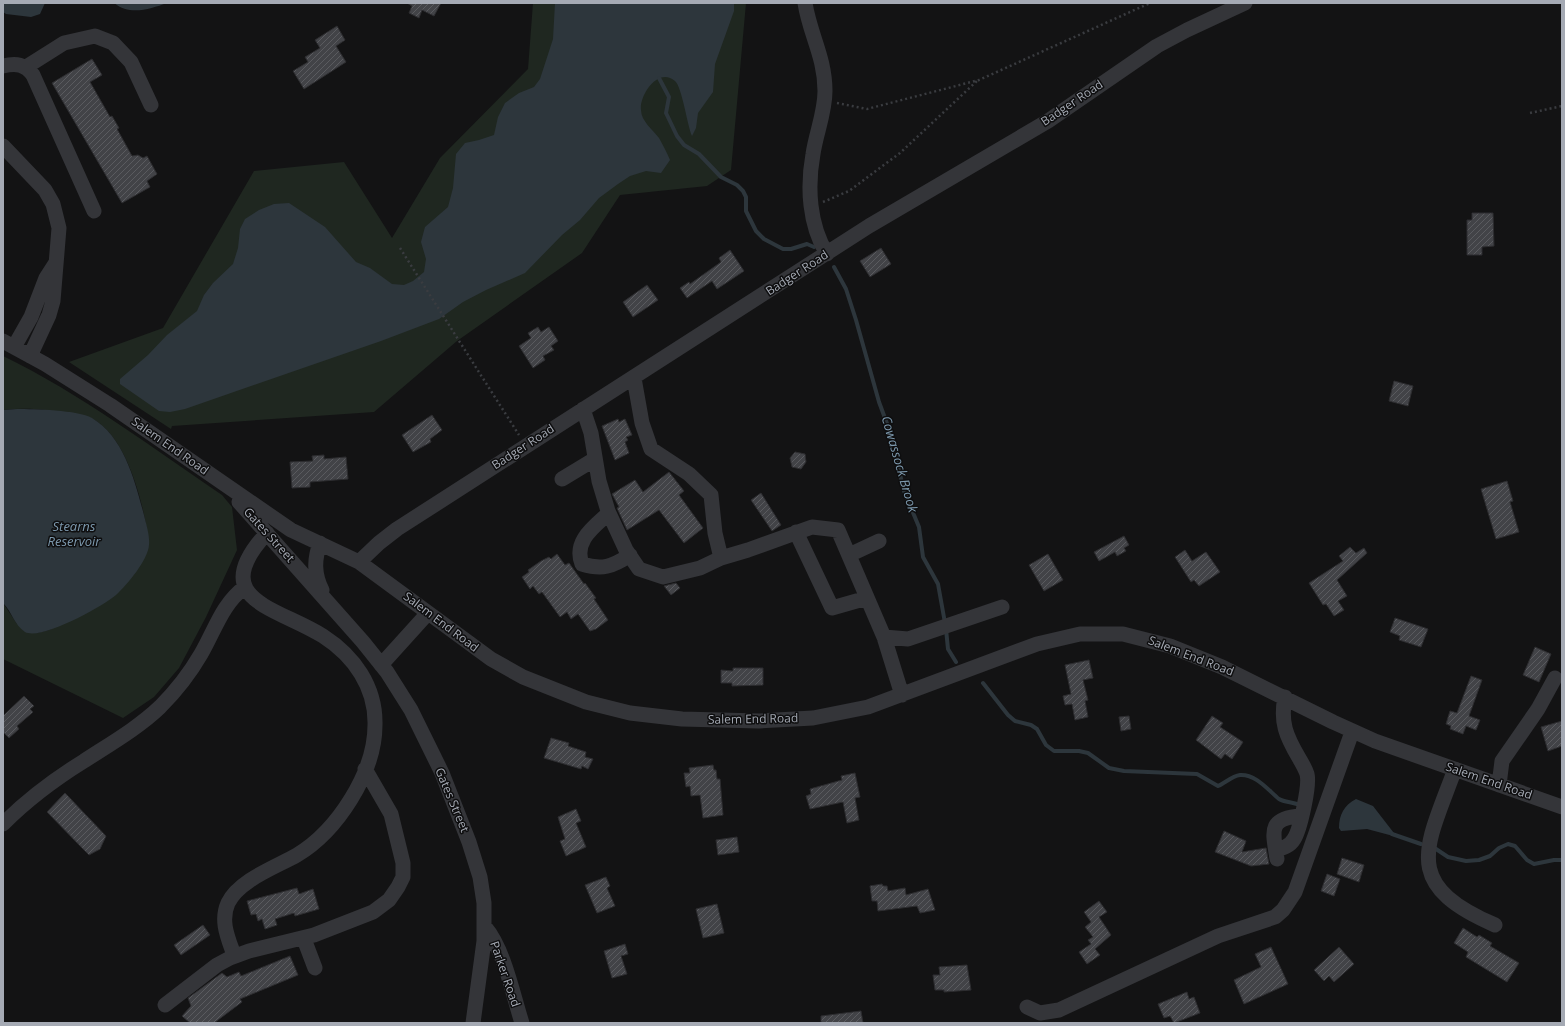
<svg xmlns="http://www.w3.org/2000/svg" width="1565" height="1026" viewBox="0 0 1565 1026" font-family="'Open Sans',sans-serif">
<defs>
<pattern id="building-hatch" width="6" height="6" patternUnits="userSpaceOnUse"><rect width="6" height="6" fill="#424347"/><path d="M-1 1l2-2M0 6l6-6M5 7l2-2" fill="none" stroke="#5a5b5f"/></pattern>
</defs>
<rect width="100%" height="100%" fill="#131314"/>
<path fill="#1f2720" d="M533 3H746L731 170 707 186 620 195 582 253 457 341 374 412 172 426 171 429 69 362 163 328 254 171 344 162 392 238 440 158 528 69Z
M3 356C81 394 150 446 222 495L232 507 237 550 206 617 179 668 154 697 123 718 3 659V603L17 624 37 633 49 630 95 607 149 545C145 508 128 436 91 418 87 416 81 415 76 415 51 410 28 407 3 410Z"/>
<path fill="#2d363c" d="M3 3H45L40 14 31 17 6 14 3 12Z
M114 3H167C150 9 130 16 114 3Z
M555 3H734V11L715 64 713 92 698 113 696 128 692 136C687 124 682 87 675 81 658 66 639 96 641 110 641 121 653 130 659 138 663 145 667 153 670 160L661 173 646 171 630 176 618 184 599 198 580 220 562 235 525 273 486 290 463 302 439 319 381 341 185 409 170 412 159 411 120 384V379L148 355 167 335 197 311 204 295 213 283 233 264 238 248 240 229 245 219 259 210 274 204 289 203 325 227 356 262 370 268 392 284 404 285 413 281 424 272 426 259 421 242 425 227 448 207 453 188 456 154 465 143 479 140 494 135 498 117 505 103 519 93 534 87 540 79 553 39Z
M17 409C34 409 78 410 92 418 124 437 135 481 144 515 146 524 150 535 149 545 148 560 127 585 116 595 103 606 41 641 25 632 14 625 12 612 3 603V410Z
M1356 799 1373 806 1397 837 1367 829 1341 831 1339 828C1339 815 1344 805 1356 799Z"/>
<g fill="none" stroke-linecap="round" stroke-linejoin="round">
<path stroke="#2d363c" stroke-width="4" d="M659 78 669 97 666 113 677 136 684 145 699 154 721 177 737 185 743 191 746 197V211L756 231 764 239 783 249H791L807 244 814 247
M834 267 846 289 856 320 879 402 889 429 904 491 919 527 923 557 938 584 945 623
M946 629 948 649 956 662
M983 683 1008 715 1015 721 1031 725 1037 729 1046 745 1054 751H1079L1088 753 1109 768 1124 771 1197 774 1218 786C1225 783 1232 776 1240 775 1256 774 1268 790 1279 799 1284 802 1291 802 1297 804
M1392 834 1421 844
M1433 847 1448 857 1466 861 1479 860 1490 856 1499 848 1508 844 1515 846 1527 860 1534 864 1554 860H1562"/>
</g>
<path fill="url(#building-hatch)" stroke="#2d2d30" d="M407 3H441L434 16 422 10 419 18 409 13 412 6Z
M337 26 345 40 336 46 346 62 304 89 293 71 308 62 305 57 320 48 315 40Z
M92 59 102 75 90 82 110 117 112 116 119 128 117 129 132 156 138 155 143 158 147 156 157 174 147 181 150 187 122 203 52 83Z
M1472 213H1493L1494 246 1482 247V255H1467V220H1472Z
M881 248 891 264 870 277 860 261Z
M730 250 744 271 717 289 712 281 687 298 680 288 689 282 690 284 721 262 719 258Z
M647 285 658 300 633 317 623 302Z
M538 327 541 332 549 327 558 341 551 346 554 350 543 356 545 360 533 368 519 346 531 338 528 333Z
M1394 381 1413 386 1408 406 1389 401Z
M432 415 442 430 430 439 431 442 413 452 402 435Z
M618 419 619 422 625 419 632 435 626 437 628 440 625 442 629 453 615 460 602 426Z
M795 452 805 454 806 462 801 469 792 467 790 458Z
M324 455V459L346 457 348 479 310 482V487L292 488 290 462 313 461 312 456Z
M669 472 684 491 679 495 703 528 684 543 659 510 627 530 617 508 619 507 612 494 635 480 643 492Z
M1507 481 1513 501 1510 502 1519 532 1496 539 1481 489Z
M761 493 781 525 772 531 751 500Z
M1124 536 1129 545 1124 548 1126 551 1117 556 1115 552 1099 561 1094 552Z
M1350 547 1356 553 1364 548 1367 553 1337 580 1347 596 1338 601 1344 610 1334 616 1326 604 1323 605 1309 583 1343 561 1339 556Z
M1185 550 1192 561 1206 552 1220 572 1199 586 1194 580 1191 582 1175 557Z
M557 554 565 565 569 563 584 584 585 583 596 598 594 599 608 620 596 629 590 631 578 614 571 619 567 612 560 617 542 592 539 594 533 586 530 589 522 577 529 572 528 570 541 561 549 557 551 559Z
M1048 554 1063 580 1044 591 1029 565Z
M676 583 680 588 671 595 664 586Z
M1395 618 1428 629 1421 647 1399 640 1400 636 1390 632Z
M1535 647 1551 654 1539 682 1523 675Z
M1089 660 1093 678 1083 680 1088 700 1085 701 1088 717 1075 720 1072 704 1065 705 1063 696 1071 694 1065 665Z
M733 668H763V685L732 686V683H721V670L733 671Z
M1471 676 1482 680 1469 716 1480 720 1476 730 1466 726 1463 734 1450 729 1451 726 1446 724 1450 711 1457 713Z
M24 696 34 706 30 709 33 712 17 726 19 729 9 738 3 732V716Z
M1129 716 1131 729 1121 731 1119 717Z
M1212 716 1223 723 1220 727 1243 742 1232 759 1225 754 1221 759 1196 740Z
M1562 721V746L1548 751 1541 727Z
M551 738 569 743 568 746 586 752 585 757 593 759 588 769 582 766 581 769 544 758Z
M713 765 714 770H716L717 779H720L723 815 703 818 700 795 691 796 690 786 686 787 684 773H690L689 768Z
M855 773 860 797 855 798 859 820 847 823 843 802 810 809 806 796 811 794 810 789 842 780 841 776Z
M65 793 106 836 100 849 89 855 47 812Z
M576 809 581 821 576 823 586 847 566 856 560 841 565 839 558 817Z
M1224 831 1246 841 1242 852 1266 848 1269 864 1251 866 1215 852Z
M737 837 739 852 718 855 716 840Z
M1342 858 1364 865 1359 882 1337 874Z
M1327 874 1340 879 1334 896 1321 891Z
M606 877 610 886 607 888 615 906 597 913 585 885Z
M882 884 883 886H887L888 891 905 888 906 895 928 889 935 910 920 913 917 906 878 911 877 901H872L870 886Z
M297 888 299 894 313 889 319 909 295 916 294 913 275 919 277 925 265 929 262 919 258 921 256 914 251 915 247 901Z
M1099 901 1107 912 1099 917 1111 935 1095 949 1100 955 1087 964 1079 952 1091 944 1088 940 1093 937 1085 927 1091 922 1084 912Z
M717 904 724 933 703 938 696 909Z
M203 925 210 935 181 955 174 945Z
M1463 928 1477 937 1479 935 1492 943 1490 946 1519 963 1507 982 1466 957 1468 952 1454 943Z
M625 944 628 954 621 956 627 974 612 978 604 951Z
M1271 947 1288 984 1244 1004 1234 980 1261 967 1255 954Z
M1339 947 1354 964 1334 982 1329 976 1324 981 1314 970Z
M290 956 298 975 240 999 242 1002 214 1023H190L182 1016 191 1006 188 998 222 973 227 977 239 972 241 976Z
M967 965 971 990 944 992V990H935L933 975H940L939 967Z
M1187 992 1189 999 1194 997 1200 1013 1174 1023 1170 1016 1164 1018 1158 1004Z
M861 1011 863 1023H821V1016Z"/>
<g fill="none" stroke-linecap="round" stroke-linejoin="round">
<path stroke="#3a3c40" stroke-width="2.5" stroke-dasharray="2 3" stroke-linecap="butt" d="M837 103 867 109 979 80 1150 3
M1530 113 1562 106
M823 202 849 191 900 153 978 80
M400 248 519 435"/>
<path stroke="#343539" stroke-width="15" d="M805 3C810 35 825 57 825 91 825 113 816 133 813 154 807 187 809 225 827 254
M3 66C16 63 25 64 33 75L94 211
M26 67 64 43 95 36 113 43 131 62 151 105
M3 146 45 190 53 204 59 228 53 301 49 315 30 356
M3 341 45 364 110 405 291 530 359 562 491 659 523 677 586 702 630 713 682 719 759 721 813 718 868 707 1037 644 1080 634H1123L1170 646 1222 667 1333 722 1375 741 1562 807
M14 347 31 317 46 278 55 264
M634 378 642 423 651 449 689 474 711 495 715 533 721 558 748 550 812 527 838 530 884 637 902 695
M583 409 591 433 599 481 608 511 626 550 639 569 663 577 700 568 721 558
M562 479 595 459
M239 502 363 642 387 672 411 710 442 773 469 842 480 877 484 903V941L473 1023
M609 513C594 527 573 541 582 564 602 570 612 567 630 555
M796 532 832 608 867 598
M320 543C314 560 314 574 322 590
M849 555 879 541
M359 562 379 543 397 529 869 226 1048 121 1157 46 1187 30 1245 3
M884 637 908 639 1002 607
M381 665 428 613
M1455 769C1426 848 1400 884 1495 925
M1499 785 1502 761 1538 709 1555 678
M3 824C27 800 55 779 84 761 110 744 138 728 160 707 176 691 190 673 201 654 215 630 222 604 245 587
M1276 850C1283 848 1290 846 1294 839 1300 830 1310 785 1307 774 1305 768 1302 763 1299 758 1286 736 1280 722 1285 697
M1277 859C1273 832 1267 818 1301 816
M485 927C504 949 513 995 522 1023
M304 939 315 968
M234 955C228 938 220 921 228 903 239 880 276 867 297 855 337 831 375 773 375 725 376 687 354 656 323 636 277 607 205 600 267 533
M165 1005 217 965 230 958 249 951 314 935 373 912 389 900 398 887 403 877V863L391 814 365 769
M1027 1007 1040 1013 1059 1010 1218 936 1275 917 1283 910 1295 892 1352 732"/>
</g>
<g text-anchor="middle" stroke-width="3" stroke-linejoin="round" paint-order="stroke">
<g font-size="12" fill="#a5aab4" stroke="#0e0e0f">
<text transform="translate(1072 103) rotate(-34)" y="4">Badger Road</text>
<text transform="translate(797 273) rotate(-33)" y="4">Badger Road</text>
<text transform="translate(170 446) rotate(35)" y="4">Salem End Road</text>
<text transform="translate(523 447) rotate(-33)" y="4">Badger Road</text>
<text transform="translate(269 535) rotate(48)" y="4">Gates Street</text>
<text transform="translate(441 622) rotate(37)" y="4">Salem End Road</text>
<text transform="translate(1191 656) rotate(21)" y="4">Salem End Road</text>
<text transform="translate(753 719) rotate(-1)" y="4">Salem End Road</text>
<text transform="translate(1489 781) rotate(19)" y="4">Salem End Road</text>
<text transform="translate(452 800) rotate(67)" y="4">Gates Street</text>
<text transform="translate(505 974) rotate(71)" y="4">Parker Road</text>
</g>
<g font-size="13" font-style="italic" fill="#7d99ae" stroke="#0e0e0f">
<text transform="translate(900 464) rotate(74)" y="5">Cowassock Brook</text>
<text x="74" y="531">Stearns<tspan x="74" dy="15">Reservoir</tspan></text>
</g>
</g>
<rect width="1565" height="1026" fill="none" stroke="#a5aab4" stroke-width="8"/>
</svg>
